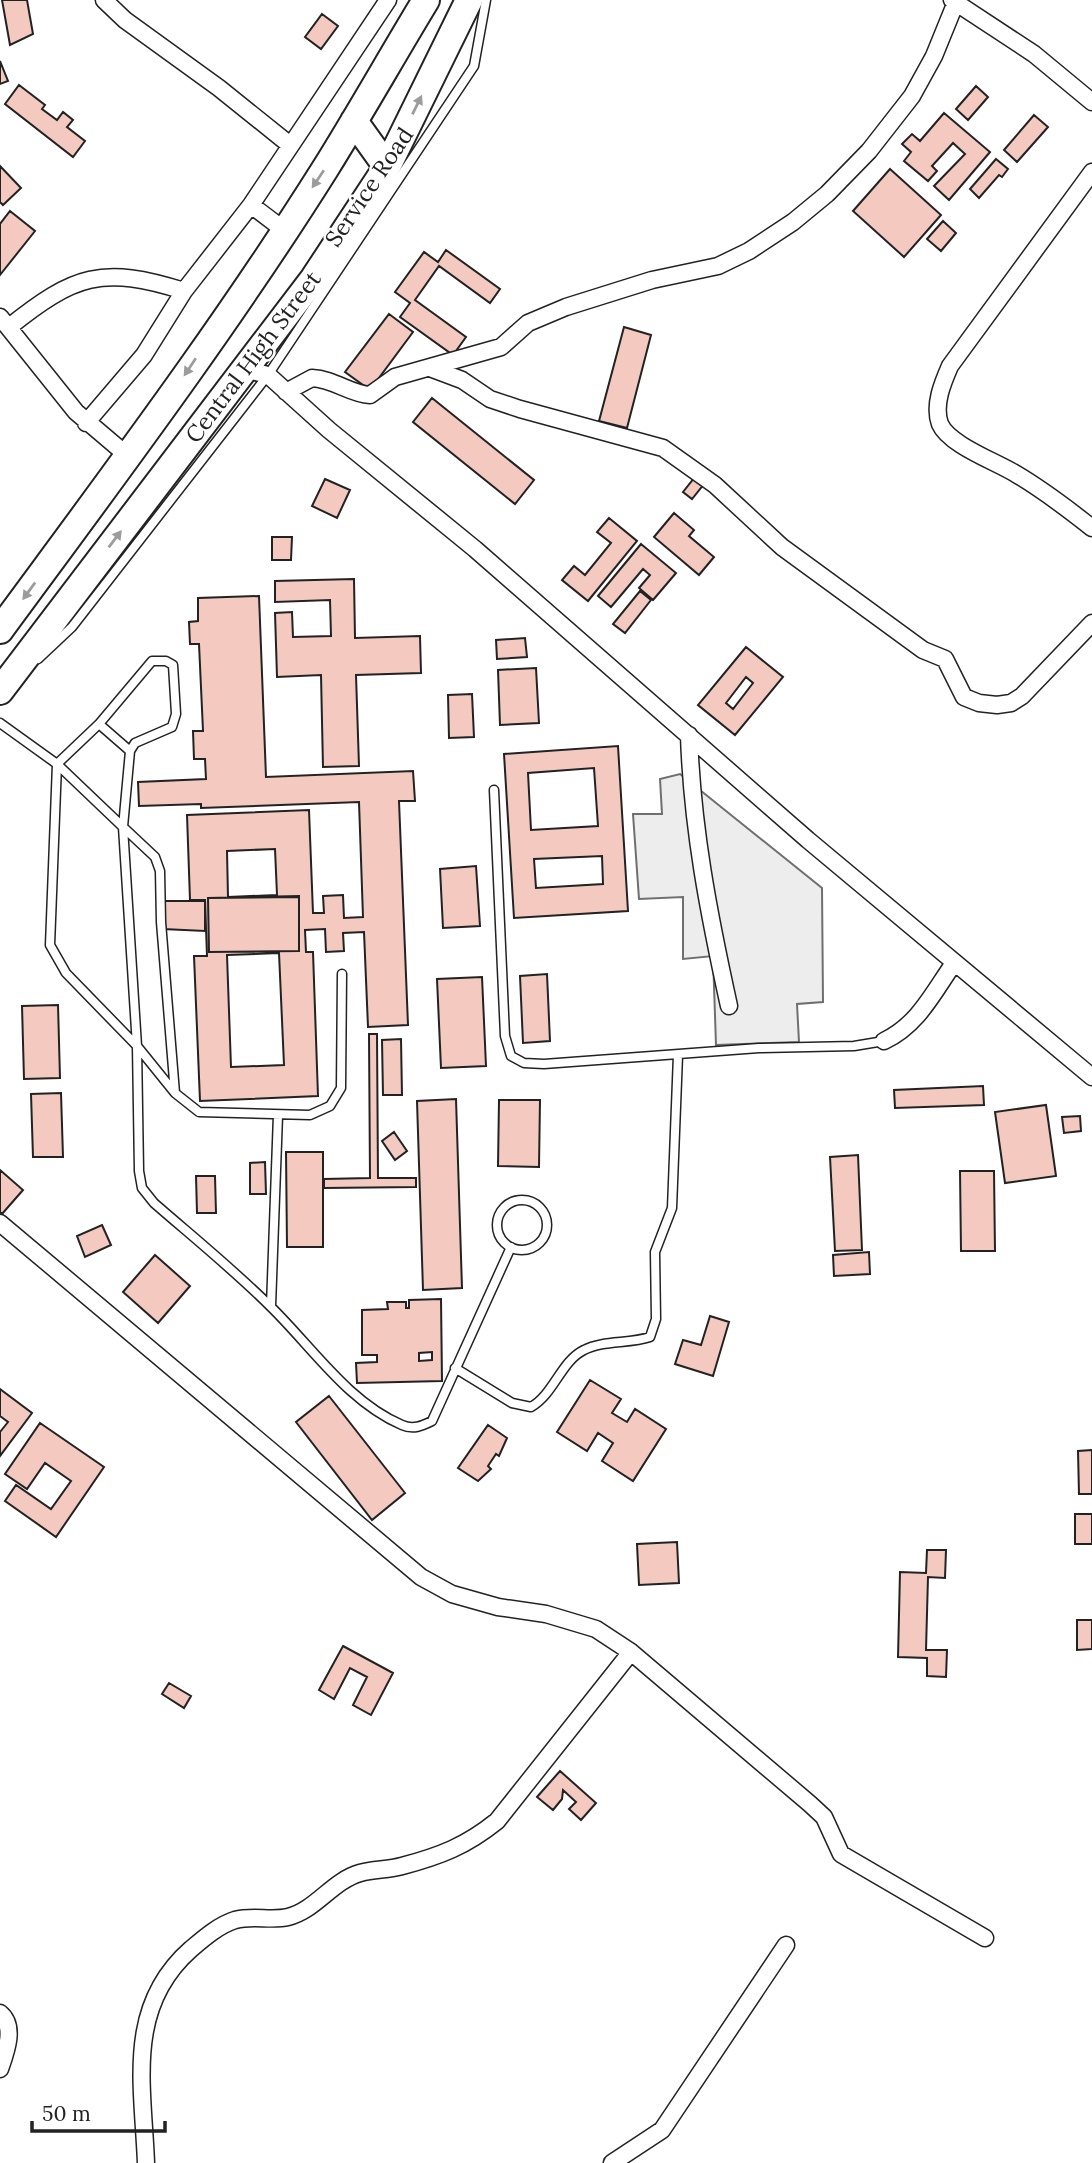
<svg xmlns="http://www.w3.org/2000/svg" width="1092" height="2163" viewBox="0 0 1092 2163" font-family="Lora,serif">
<rect width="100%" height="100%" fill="#fff"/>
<path fill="#ededed" stroke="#6f6f6f" stroke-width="2" d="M680 774 822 888 823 1002 797 1004 799 1042 716 1045 713 956 683 959V897L639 899 633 814H662L660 779Z"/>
<path fill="#f3c9c0" stroke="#222" stroke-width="2" fill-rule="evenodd" d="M2 0H27L33 34 10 45Z
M322 14 338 26 321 49 305 37Z
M0 61 8 81 0 84Z
M19 85 45 105 42 109 57 120 63 112 73 120 67 127 85 141 73 157 5 104Z
M976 86 988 97 968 120 956 109Z
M944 113 990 152 949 200 934 186 965 154 953 143 932 166 937 171 928 181 904 161 911 152 902 144 912 134 920 141Z
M1034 115 1048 127 1017 162 1004 150Z
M996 159 1008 169 1002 177 999 175 979 198 970 189Z
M0 166 21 188 3 205 0 202Z
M890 169 941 215 904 257 853 211Z
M10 211 35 231 0 275V224Z
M943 221 956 233 941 251 927 239Z
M446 250 500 289 490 303 439 266 415 300 466 337 453 355 400 317 410 303 395 292 424 252 438 262Z
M389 314 413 332 370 390 345 372Z
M624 327 651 335 627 428 599 421Z
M432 398 534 480 515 504 413 422Z
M695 477 704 484 692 499 683 492Z
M325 479 350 490 337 518 312 506Z
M674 513 694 530 689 536 714 557 699 575 654 537Z
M609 518 637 541 588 601 562 580 574 566 585 575 611 543 597 532Z
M272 537H292L291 560H272Z
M641 544 676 573 653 600 639 588 650 575 643 569 611 607 598 596Z
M354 579 355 638 420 636 421 673 356 675 359 766 323 767 321 675 277 677 275 613 292 612 293 637 331 636 330 600 275 602V581Z
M640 591 651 600 625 633 613 624Z
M259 596 266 777 413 771 415 801H399L408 1025 368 1027 364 932 343 933 344 951 326 952 325 929 305 930 306 952H313L318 1096 200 1101 194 956H207L205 900H190L187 815 309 810 313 913H324L323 896 343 895 344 918 363 917 359 802 201 808V804L139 806 138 782 206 779 205 759H194L193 731H203L199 644H190L189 622 198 621V598ZM275 849 277 895 228 897 227 851ZM299 896V951L209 952 208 898ZM279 953 284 1065 231 1067 227 955Z
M525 638 527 657 497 659 496 640Z
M746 647 783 677 735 735 698 705ZM746 677 753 683 733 709 726 703Z
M536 668 539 723 500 725 498 670Z
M472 694 474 737 449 738 448 695Z
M618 746 628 911 514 918 504 754ZM594 768 598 826 531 830 528 773ZM602 856 603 884 536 888 534 859Z
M476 866 480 926 443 928 440 869Z
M299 897V951L209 952 208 898Z
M163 901H205V931L163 929Z
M547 974 550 1041 523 1043 520 976Z
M482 977 486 1066 441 1068 437 979Z
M58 1005 60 1078 24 1079 22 1006Z
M369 1034H377L378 1178H416V1187L324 1188V1179L370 1178Z
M401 1039 402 1095H383L382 1040Z
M983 1086 984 1105 895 1108 894 1090Z
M61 1093 63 1157H33L31 1094Z
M456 1099 462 1288 423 1290 417 1101Z
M499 1100H540L539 1167 498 1166Z
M1046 1105 1056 1176 1005 1183 995 1112Z
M1080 1116 1081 1131 1064 1133 1062 1117Z
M394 1132 407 1151 395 1160 382 1141Z
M286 1152H323V1247H287Z
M858 1155 862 1250 835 1251 830 1157Z
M265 1162 266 1194H250V1163Z
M0 1170 23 1190 2 1214 0 1212Z
M960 1171H994L995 1251H961Z
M196 1176H215L216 1213H197Z
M102 1225 111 1245 85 1257 77 1236Z
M869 1252 870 1274 834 1276 833 1255Z
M155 1255 190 1286 158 1323 123 1292Z
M441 1299 442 1381 357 1383 356 1363 377 1362V1355H362V1310L388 1309 387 1302H406V1308H409V1300ZM432 1352V1360L419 1361V1353Z
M710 1316 729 1322 713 1376 675 1364 683 1340 701 1345Z
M590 1380 621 1399 612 1413 627 1422 635 1409 666 1429 633 1481 602 1461 613 1443 598 1433 587 1451 557 1432Z
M0 1389 32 1413 0 1456V1432L8 1422 0 1416Z
M329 1396 405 1493 372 1520 296 1422Z
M40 1423 104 1467 56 1537 5 1501 16 1485 51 1509 71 1481 45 1463 27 1489 5 1474Z
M488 1425 507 1438 499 1456 496 1454 488 1466 491 1469 478 1481 458 1468Z
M1092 1450V1494H1079L1078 1451Z
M1075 1514H1092V1544H1075Z
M677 1542 679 1583 639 1585 637 1544Z
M927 1550H946L945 1578 928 1577 926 1650H947L946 1677 927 1676V1658L898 1657 900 1572 926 1573Z
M1077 1620H1092V1649L1077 1650Z
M343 1646 393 1673 371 1715 353 1705 367 1677 350 1668 334 1699 319 1690Z
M169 1683 191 1696 184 1708 162 1694Z
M560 1771 596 1803 581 1820 569 1809 576 1802 563 1790 562 1799 553 1810 537 1797Z"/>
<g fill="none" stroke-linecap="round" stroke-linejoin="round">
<defs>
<path id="service" d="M38 659 72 627 268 375 474 66 486 0
M0 723 57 764 123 827 137 1046 139 1171 142 1188 154 1203C193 1237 234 1270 271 1307 312 1347 348 1402 402 1425 413 1430 422 1426 432 1421L511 1247
M99 724 130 751
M494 790 505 1036 511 1056 524 1063 544 1064 759 1048 854 1046 884 1041
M175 1093 137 1046 66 973 50 945 57 764 99 724 152 661H166L173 665 176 714 172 727 135 743 130 751 123 827 155 857 160 871 161 922 175 1093 199 1112 310 1115 330 1106 341 1088 342 974
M497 1225a25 25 0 1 1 50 0a25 25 0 1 1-50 0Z
M271 1306 278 1115
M455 1368 512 1403 531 1407C554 1394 561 1361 584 1350 603 1340 629 1344 650 1337L656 1319 655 1252 672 1208 678 1055"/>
<path id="minor" d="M104 0 125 20 219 88 290 145
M952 0 1034 54 1092 102
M1092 172 950 366C943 382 933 405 940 424 949 445 997 462 1016 474 1043 490 1068 509 1092 528
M251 205 284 230
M0 317 76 412 129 457
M9 327C74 275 102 265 184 291
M430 368 462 380 490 399 520 409 663 448 715 485 782 547 923 650 945 659 964 697 979 703 997 705 1011 703 1022 696 1092 623
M243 369 268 375 329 430 475 549 808 840 1092 1077
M286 392 312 378C334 379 350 394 370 395L395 377 501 347 528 323 566 307 652 280 718 266 749 251 793 222 827 194 869 151 912 96 934 56 956 2
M86 423 144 355 184 291 251 205 388 0
M689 735C692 828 709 915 729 1006
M884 1041C918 1025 933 993 954 963
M0 1223 421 1577 452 1594 498 1607 546 1614 596 1629 631 1652 810 1804 824 1817 841 1854 985 1938
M0 2013C16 2026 6 2052 0 2069
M146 2163C143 2085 125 2007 191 1949 204 1938 219 1925 235 1920 253 1915 271 1921 288 1917 316 1910 332 1881 360 1873 374 1869 388 1870 402 1866 440 1856 466 1846 497 1821L631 1652
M612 2163 662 2130 786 1945"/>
<path id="trunk" d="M354 121 387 167
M0 630C111 479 225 328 325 169 360 113 392 56 426 0
M0 691 314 278 387 167 469 0"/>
</defs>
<use href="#service" stroke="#222" stroke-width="11"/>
<use href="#minor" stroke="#222" stroke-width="19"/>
<use href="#trunk" stroke="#222" stroke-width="30"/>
<use href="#service" stroke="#fff" stroke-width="8"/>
<use href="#minor" stroke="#fff" stroke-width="16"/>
<use href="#trunk" stroke="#fff" stroke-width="26"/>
</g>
<defs><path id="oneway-solid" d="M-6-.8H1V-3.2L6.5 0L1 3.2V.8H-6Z" transform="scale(1.75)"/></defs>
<g fill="#9c9c9c">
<use href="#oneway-solid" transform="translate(417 105) rotate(-64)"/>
<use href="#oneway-solid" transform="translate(318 179) rotate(124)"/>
<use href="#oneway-solid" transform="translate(190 367) rotate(124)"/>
<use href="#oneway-solid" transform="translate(115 539) rotate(-53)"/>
<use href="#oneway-solid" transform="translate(29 591) rotate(126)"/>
</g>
<g text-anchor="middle" stroke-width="5" stroke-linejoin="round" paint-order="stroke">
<g font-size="23" fill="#222" stroke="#fff">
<text transform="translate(369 187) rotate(-56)" y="8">Service Road</text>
<text transform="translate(253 357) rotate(-53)" y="8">Central High Street</text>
</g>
</g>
<path d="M32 2121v10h133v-10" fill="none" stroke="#222222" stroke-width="3.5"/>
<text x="42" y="2121" font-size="21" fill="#222222" stroke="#ffffff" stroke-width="5" paint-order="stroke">50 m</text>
</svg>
